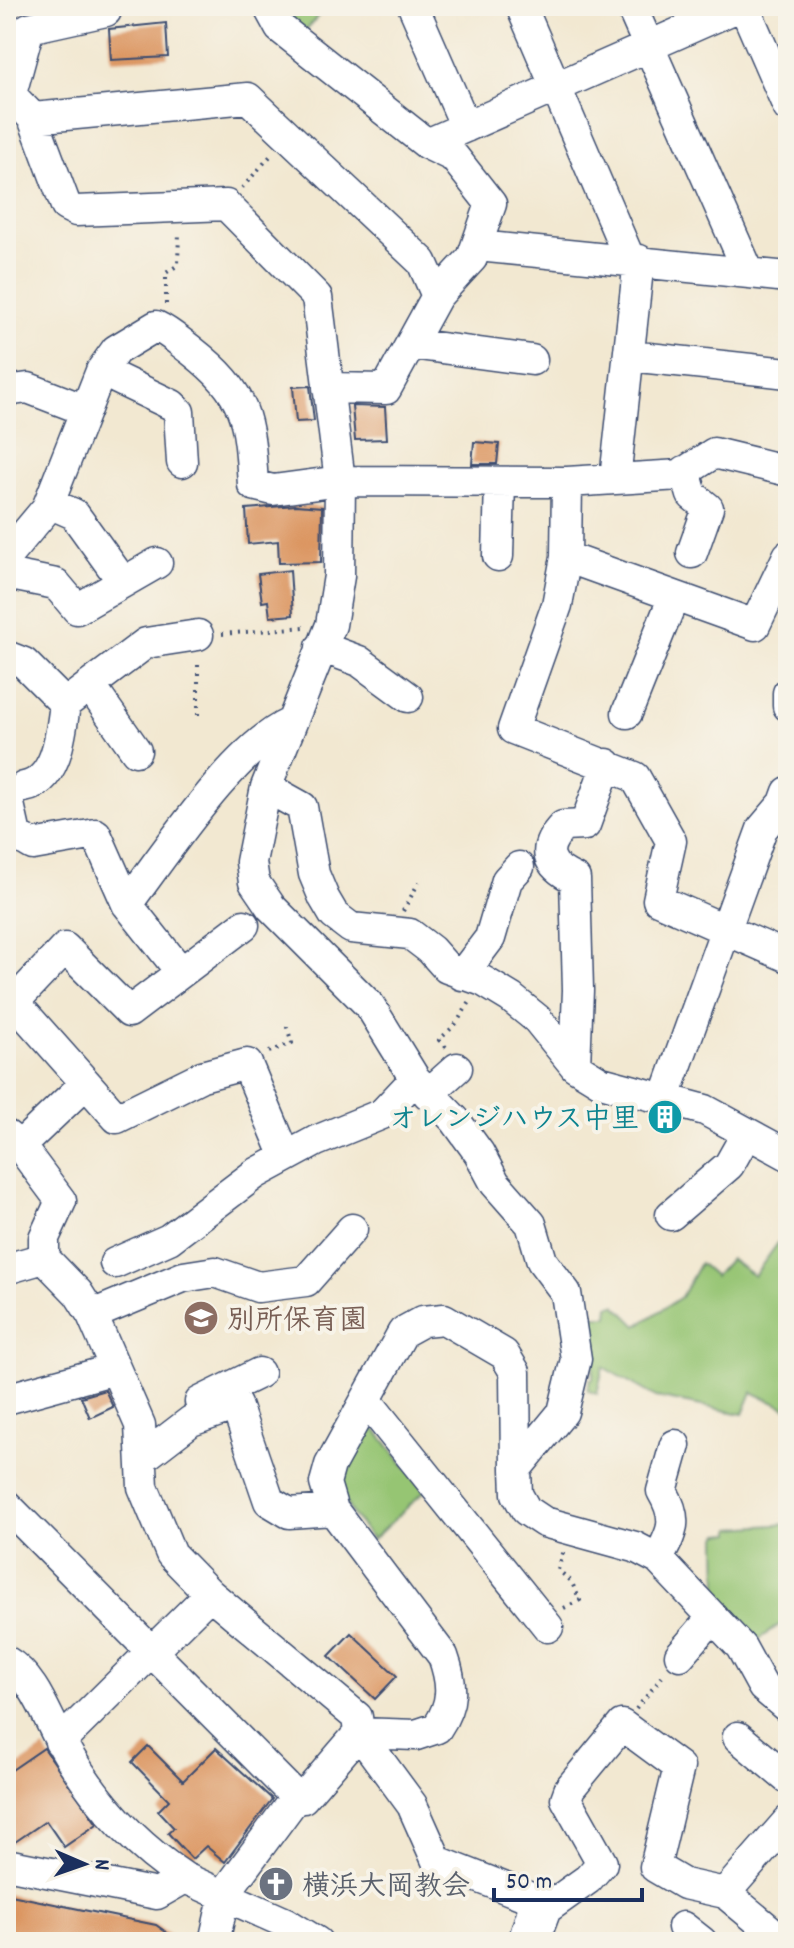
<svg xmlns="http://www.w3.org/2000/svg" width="794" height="1948" viewBox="0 0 794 1948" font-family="Dekko,'Klee One',sans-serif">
<rect width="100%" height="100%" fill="#f7f3e8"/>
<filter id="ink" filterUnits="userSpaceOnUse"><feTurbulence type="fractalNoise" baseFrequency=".0125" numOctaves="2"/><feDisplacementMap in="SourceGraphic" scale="16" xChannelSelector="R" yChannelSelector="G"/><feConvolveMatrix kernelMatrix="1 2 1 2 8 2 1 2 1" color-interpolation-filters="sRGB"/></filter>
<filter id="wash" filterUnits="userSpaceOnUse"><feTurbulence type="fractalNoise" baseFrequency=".006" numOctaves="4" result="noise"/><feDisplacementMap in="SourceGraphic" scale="32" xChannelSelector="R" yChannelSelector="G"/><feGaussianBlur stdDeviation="1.8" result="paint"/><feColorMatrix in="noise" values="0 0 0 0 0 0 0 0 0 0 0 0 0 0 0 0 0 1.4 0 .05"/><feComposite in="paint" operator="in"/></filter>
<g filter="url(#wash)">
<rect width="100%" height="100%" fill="#f2e8d1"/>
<path fill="#96c573" stroke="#587a68" stroke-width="2" d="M279 6H326L305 32Z
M788 1229V1409L752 1392 743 1414 656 1397 603 1367 597 1394 588 1390 590 1379H593L594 1354 578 1352 577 1316H608L609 1306 616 1305 637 1326 681 1297 700 1263 715 1276 730 1259 754 1276Z
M368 1420 425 1491 372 1540C327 1484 334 1479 368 1420Z
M788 1524V1619L753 1643 713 1597 718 1591 717 1539 720 1534 732 1533V1528Z"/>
<g id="blocks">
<path fill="#db9561" d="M166 23 168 57 111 60 109 29Z
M310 386 314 421 296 422 293 387Z
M352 406 385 407 387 439 355 440Z
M474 442 499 444 497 464H472Z
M296 505 322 507 321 562 279 563 278 541 248 544 246 509Z
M290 570 293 615 270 617 268 601 262 602 258 574Z
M105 1390 113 1407 90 1418 81 1397Z
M351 1633 397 1676 375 1699 329 1656Z
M148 1746 183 1781 216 1748 272 1799 225 1862 206 1846 192 1859 168 1833 174 1828 158 1811 169 1800 132 1762Z
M44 1748 97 1824 64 1847 46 1821 12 1844 6 1836V1774Z
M6 1894 156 1925 180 1942H6Z"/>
</g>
</g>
<g filter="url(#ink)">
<use href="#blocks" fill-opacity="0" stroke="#3b4b6f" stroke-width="2"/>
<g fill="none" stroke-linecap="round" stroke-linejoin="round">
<defs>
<path id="minor" d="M268 6 280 28 427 144 454 157 491 204 472 258 437 296 386 389 328 388
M413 6 466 127
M521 6 630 260
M631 6 749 273
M744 6 788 107
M6 90 33 118 66 206 76 211 226 205 317 297 340 481 339 576 331 625 266 787 251 862 254 882 271 907 370 1006 415 1079 455 1120 479 1153 495 1183 531 1224 542 1261 566 1293 576 1359 563 1412 516 1469 517 1494 526 1510 544 1522 635 1547 658 1559 741 1647 763 1687 788 1708
M11 94 29 28 106 11
M33 118 248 98 422 262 437 296
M427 144 740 6
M478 246 788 277
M411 344 532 360
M630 356 788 373
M101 371 172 405 179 412 182 462
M6 391 28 388 85 410
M685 471 692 495 708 508 692 553
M788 471 714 453 680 475 567 482 566 557 557 605 513 729 635 777 671 841 658 900 788 957
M615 479 639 260
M49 503 74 514 123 582
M498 556 500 482
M6 557 47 508 101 371 116 350 156 326C169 332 180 342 192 351 247 394 249 418 253 485L273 490 340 481 567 482
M566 557 755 625 788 556
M6 574 56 584 77 609 157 563
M321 647 359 661 408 697
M6 656 24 663 65 704 146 643 198 635
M91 687 136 751
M788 693V706
M627 713 674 596
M24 787C58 781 61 731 65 704
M266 787 302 807 314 874 324 898 334 915 351 928 410 934 431 950 447 968 483 981 511 998 537 1019 575 1066 601 1082 705 1110 788 1155
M9 804 16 835 33 845 96 834 127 904 181 972
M127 904C165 854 235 747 290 723
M244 925 129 1012 65 948 14 1002 117 1118 202 1076 247 1064 286 1157
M462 975 490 938 507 880 519 867
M575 1066 578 990 575 879C547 866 540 850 563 826L585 825 607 764
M428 1094 457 1068
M664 1100 762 829 784 803 788 792
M6 1135 20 1146 61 1201 44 1238V1258L78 1293 92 1315 140 1425 143 1487 171 1554 210 1594 357 1717 359 1733 412 1805 437 1861 536 1900 523 1942
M20 1146 86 1083
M671 1215 729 1165 747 1133
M115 1263 169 1239 255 1174 316 1141 382 1114 415 1079
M6 1269 44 1258
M92 1315 183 1277 215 1272 258 1287 306 1281 352 1229
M6 1399 115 1369
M366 1400 548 1627
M200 1402 259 1373
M144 1457 191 1421 236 1405 269 1501 289 1513 333 1510
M6 1505 296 1797
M658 1559C673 1531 679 1520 662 1491L675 1445
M680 1655 713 1617
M6 1661C34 1677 46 1715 61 1742 91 1796 133 1844 185 1878
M738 1737 788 1779
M60 1742 210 1594
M6 1864 157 1894 185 1878 286 1923 317 1942
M683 1927 702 1942
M537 1933 546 1909 588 1879 602 1863 566 1799 570 1788 622 1725 679 1767 655 1867 684 1884 725 1893
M214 1942 225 1893 296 1797 303 1798 359 1733 416 1735 437 1728C454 1703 453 1684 443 1656L333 1510 325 1483 330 1465 403 1332 423 1321 444 1319 504 1354 515 1372 516 1469
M784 1942 725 1893 788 1821"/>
</defs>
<use href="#minor" stroke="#3b4b6f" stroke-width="33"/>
<path stroke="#3b4b6f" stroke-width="4" stroke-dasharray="2 6" stroke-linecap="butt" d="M242 188 273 153
M166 304V273L178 265 179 231
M222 634 305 627
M198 715V661
M403 911 419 882
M446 1047 439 1040 455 1025 470 1002
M269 1052 292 1043 286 1024
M564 1608 580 1600 571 1581 558 1570 564 1550
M636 1709 666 1672"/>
<use href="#minor" stroke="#fff" stroke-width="30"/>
</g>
</g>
<defs>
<symbol id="building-disc" viewBox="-11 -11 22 22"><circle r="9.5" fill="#0f9aa8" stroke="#f7f3e8"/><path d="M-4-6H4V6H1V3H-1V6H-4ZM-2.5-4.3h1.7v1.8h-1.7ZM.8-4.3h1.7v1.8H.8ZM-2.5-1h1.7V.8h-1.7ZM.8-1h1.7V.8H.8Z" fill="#fff"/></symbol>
<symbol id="school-disc" viewBox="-11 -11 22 22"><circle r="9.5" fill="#8d6e63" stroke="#f7f3e8"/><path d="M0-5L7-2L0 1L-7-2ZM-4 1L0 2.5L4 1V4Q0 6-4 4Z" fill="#fff"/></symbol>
<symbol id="church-disc" viewBox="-11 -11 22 22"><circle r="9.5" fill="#6b7280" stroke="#f7f3e8"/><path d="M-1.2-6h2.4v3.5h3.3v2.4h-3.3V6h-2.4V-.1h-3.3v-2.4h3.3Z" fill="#fff"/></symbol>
</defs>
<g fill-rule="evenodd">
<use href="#building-disc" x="645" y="1097" width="40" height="40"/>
<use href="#school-disc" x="181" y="1298" width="40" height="40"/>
<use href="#church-disc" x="256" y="1864" width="40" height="40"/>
</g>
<g text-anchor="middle" stroke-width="8" stroke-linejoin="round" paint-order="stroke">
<g font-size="28" font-weight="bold" fill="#0d838f" stroke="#f7f3e8" text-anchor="end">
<text x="639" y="1127">オレンジハウス中里</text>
</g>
<g font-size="28" font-weight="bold" fill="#785e54" stroke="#f7f3e8" text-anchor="start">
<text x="227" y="1328">別所保育園</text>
</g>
<g font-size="28" font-weight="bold" fill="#5b616d" stroke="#f7f3e8" text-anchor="start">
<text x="302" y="1894">横浜大岡教会</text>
</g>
</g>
<rect width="794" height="1948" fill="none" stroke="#f7f3e8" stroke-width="32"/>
<g transform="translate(84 1864) rotate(92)" stroke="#f7f3e8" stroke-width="6" paint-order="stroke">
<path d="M0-6L14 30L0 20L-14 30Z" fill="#1b2f5e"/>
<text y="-12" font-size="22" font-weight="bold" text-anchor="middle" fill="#1b2f5e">N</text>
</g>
<path d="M494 1888v12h148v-12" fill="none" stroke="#1b2f5e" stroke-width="4"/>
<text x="506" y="1888" font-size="24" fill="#1b2f5e" stroke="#f7f3e8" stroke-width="6" paint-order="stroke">50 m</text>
</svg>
